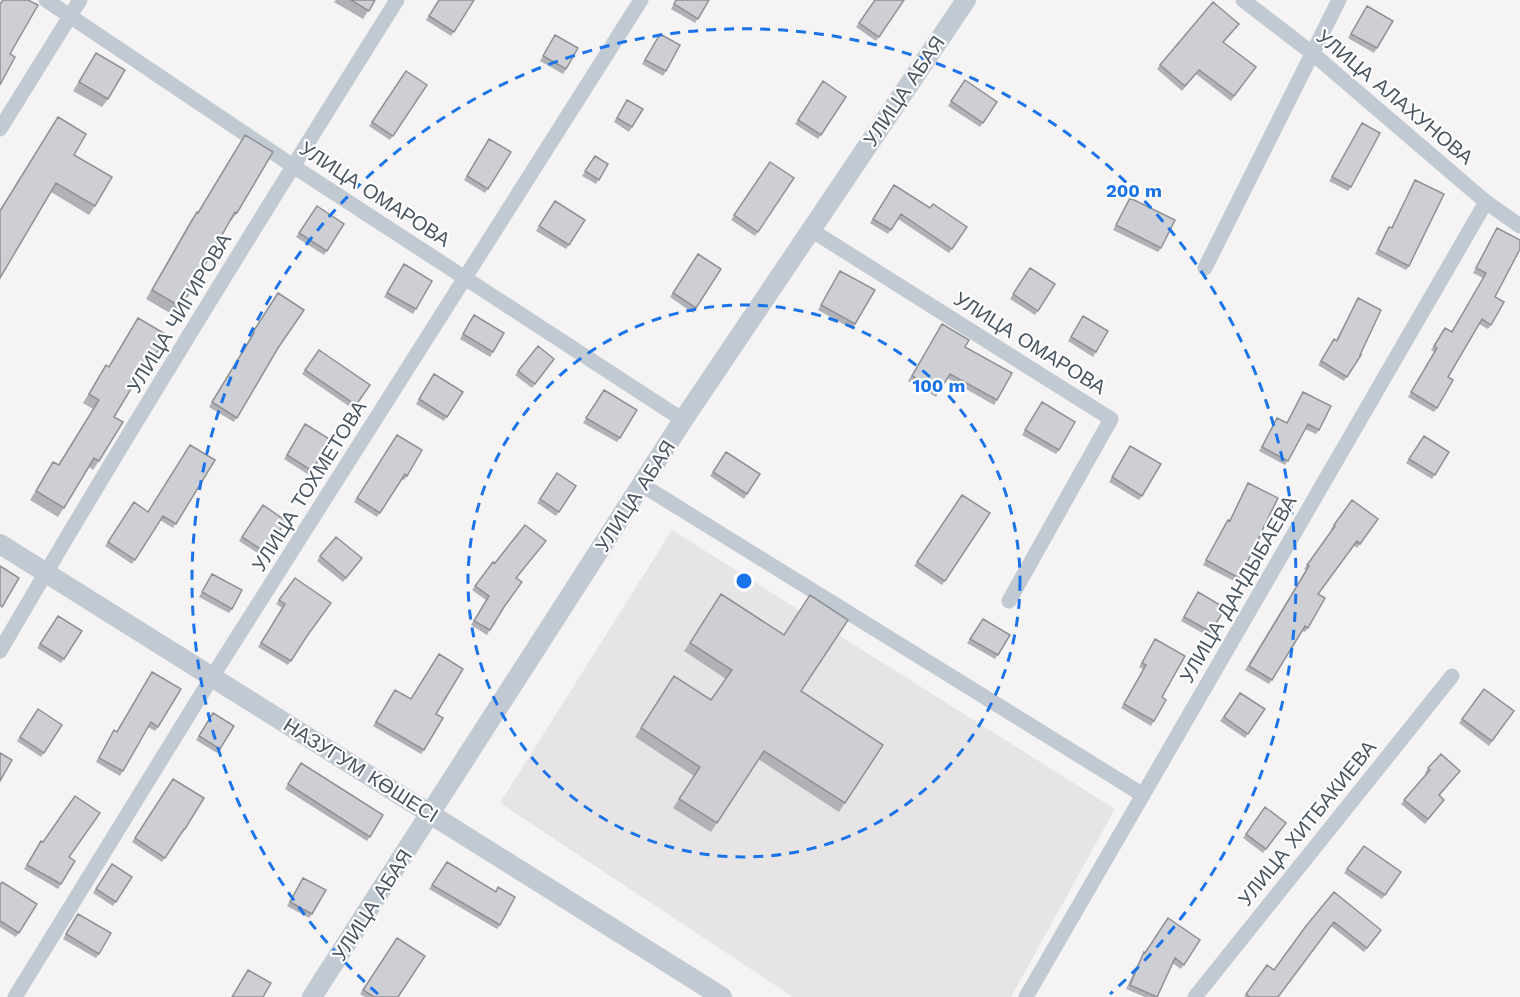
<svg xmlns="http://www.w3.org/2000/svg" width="1520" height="997" viewBox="0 0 1520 997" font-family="'Work Sans',sans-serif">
<rect width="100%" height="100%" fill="#f5f3f3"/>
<path fill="#e6e4e5" d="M672 530 1115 809 1011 997H793L500 803Z"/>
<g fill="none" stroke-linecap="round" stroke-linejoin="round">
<path stroke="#c1cad2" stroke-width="15" d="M46 0 293 166 683 420
M1243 0 1312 53 1486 202 1520 226
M0 129 80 0
M811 230 1111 419 1009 601
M1205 268 1339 0
M642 485 1143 795
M0 651C128 431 262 215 397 0
M15 997 212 677 641 0
M1026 997 1486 202
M1195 997 1452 676"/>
<path stroke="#c1cad2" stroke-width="20" d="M0 544 722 997
M312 997 683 420 966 0"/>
</g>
<path fill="#b0b2b7" d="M336 0H375L363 19 334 2Z
M439 0H474L451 36 426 20Z
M676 0H709L695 23 671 9Z
M875 0H904L876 41 856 27Z
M1367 6 1377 48 1374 53 1348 38Z
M1239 24 1223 43 1256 67 1231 101 1196 74 1182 91 1157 69 1160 65Z
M660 34 666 71 663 76 642 64Z
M555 35 566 69 563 74 540 61Z
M96 53 108 99 102 107 73 91Z
M406 71 427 85 390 140 369 126Z
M965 80 997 102 980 127 948 106Z
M823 81 846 97 818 139 795 124Z
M624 104 643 109 629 132 614 122Z
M58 117 95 206 89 215 51 192 0 278V210Z
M1362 123 1351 187 1348 191 1329 181Z
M245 135 237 213 231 221H230L181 307 175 316 146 299 191 220 197 212H198Z
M489 139 511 152 485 193 464 180Z
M595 156 608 164 596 184 582 176Z
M770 162 794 178 755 236 731 220Z
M1415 180 1409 266 1406 270 1375 254 1386 231 1389 227 1391 228Z
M894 185 930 208 967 227 949 253 898 219 888 234 870 223Z
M1130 198 1161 248 1158 252 1113 230Z
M555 201 585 220 566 249 536 231Z
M317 206 344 224 324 255 296 237Z
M1497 228 1495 297 1491 325 1488 329 1479 324 1448 377 1437 408 1434 412 1408 397 1434 352 1431 350 1442 332 1445 328 1451 332 1483 278 1473 273Z
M698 254 721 269 693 313 670 297Z
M404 264 416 309 413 314 384 297Z
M1030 268 1055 284 1035 315 1010 299Z
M840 271 855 324 852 329 818 310Z
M278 293V348L234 422 209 407 251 337 250 336Z
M1358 298 1360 355H1361L1344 381 1318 365 1334 339 1336 340Z
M1083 316 1096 352 1093 357 1068 341Z
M138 318 150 364 144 373 141 371 114 417 99 461 93 470 89 467 58 517 30 500 53 462 58 465 93 409 83 403 106 365 109 367Z
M471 319 504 333 490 357 460 339Z
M942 324 965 347 997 400 994 405 947 378 936 397 908 381Z
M538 346 551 363 532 388 515 375Z
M319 350 370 385 353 409 302 374Z
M434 374 463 392 444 421 416 404Z
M1303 392 1319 430 1316 434 1305 429 1285 465 1259 451 1277 418 1287 423Z
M601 394 620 438 617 442 583 423Z
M1042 402 1059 450 1056 454 1022 435Z
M302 429 312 471 309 475 284 459Z
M397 435 407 476 404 480 402 479 377 517 354 502Z
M1424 436 1449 452 1432 479 1406 463Z
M1127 450 1142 496 1139 500 1109 482Z
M726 452 760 474 744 499 710 476Z
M215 460 173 528 160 520 132 564 105 546 134 502 148 512Z
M557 473 576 486 556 516 537 503Z
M1248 483 1259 537 1236 582 1203 565 1225 524 1228 520 1229 521Z
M962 495 990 513 942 585 914 566Z
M1352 500 1378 519 1357 548 1354 545 1318 594 1308 628 1305 632 1302 631 1269 684 1245 670 1306 570 1304 569 1332 530 1331 529Z
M263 505 286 521 262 556 239 541Z
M320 556 362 558 343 582 317 561Z
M493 562 516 578 503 607 487 635 471 625 486 600 472 590Z
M212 574 232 609 229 613 199 597Z
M295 578 306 637 288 665 258 647 282 608 276 604Z
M1198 592 1211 632 1208 636 1181 621Z
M721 594 801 691 883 745 839 812 758 759 711 832 673 808 694 776 635 737 668 685 711 700 726 679 684 651Z
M58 616 82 631 61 663 37 648Z
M983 619 1010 635 995 659 967 643Z
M1155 639 1154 721 1151 726 1121 708 1143 669 1139 667Z
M149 677 158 727 155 731 148 727 120 776 96 762 111 735 114 730 116 732Z
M1484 689 1514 711 1489 746 1459 723Z
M1240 693 1265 709 1245 738 1220 721Z
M392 694 436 714 424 750 421 754 373 726Z
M38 709 62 725 41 757 17 741Z
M213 713 234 726 217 753 196 740Z
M301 763 383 815 367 841 285 789Z
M1428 768 1460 771 1439 796 1441 804 1425 824 1401 804 1426 774 1425 773Z
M173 779 204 798 182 834 181 833 162 862 132 842Z
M1265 807 1286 823 1263 853 1243 838Z
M41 841 69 857 61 884 58 889 24 869Z
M1364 846 1401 872 1382 899 1344 873Z
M447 862 495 892 498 887 500 925 497 929 429 889Z
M112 864 132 877 113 906 93 893Z
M303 878 312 914 309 918 287 906Z
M0 885 37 904 16 937 0 927Z
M1334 892 1381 930 1364 952 1331 926 1278 997H1244L1267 965 1274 970Z
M75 918 99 954 96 958 63 939Z
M397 938 398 997H365L360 994Z
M1200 940 1181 969 1172 963 1157 997H1145L1126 989 1141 957 1144 952 1145 953Z"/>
<path fill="#cdcfd5" stroke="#909195" stroke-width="1.5" d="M3 0H28L38 5 10 54 15 57 0 85V4Z
M351 0H375L369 11Z
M439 0H474L454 32 429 16Z
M676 0H709L698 19 674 4Z
M875 0H904L879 37 859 23Z
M1213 2 1239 24 1223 42 1256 67 1234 96 1199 70 1185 86 1160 65Z
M1367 6 1393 21 1377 48 1351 34Z
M660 34 680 45 666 71 645 60Z
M555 35 578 48 566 69 543 56Z
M96 53 125 70 108 99 79 82Z
M406 71 427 85 393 136 372 122Z
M965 80 997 102 983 123 951 101Z
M823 81 846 97 821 135 798 120Z
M627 100 643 109 632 127 617 118Z
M58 117 86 134 74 155 112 177 95 206 56 183 0 278V211Z
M1362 123 1380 133 1351 187 1332 177Z
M245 135 273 152 237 213 235 212 181 307 152 290 197 212 198 213Z
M489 139 511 152 488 189 467 176Z
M595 156 608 164 599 180 585 171Z
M770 162 794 178 758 232 734 215Z
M1415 180 1444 194 1409 266 1378 250 1389 227 1392 228Z
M894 185 930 208 933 204 967 227 952 249 901 214 891 230 873 219Z
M1130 198 1175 220 1161 248 1116 225Z
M555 201 585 220 569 245 539 226Z
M317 206 344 224 327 251 299 233Z
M1497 228 1520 240V249L1495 297 1504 302 1491 325 1482 319 1448 377 1453 380 1437 408 1411 392 1437 348 1434 346 1445 328 1452 332 1486 273 1476 268Z
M698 254 721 269 696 308 673 293Z
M404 264 432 281 416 309 387 293Z
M1030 268 1055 284 1038 311 1013 294Z
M840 271 875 290 855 324 821 305Z
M278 293 304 310 278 348 237 418 212 402 254 333 253 332Z
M1358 298 1381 310 1360 355H1361L1347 377 1321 361 1334 339 1337 341Z
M474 315 504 333 493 352 463 334Z
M1083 316 1108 331 1096 352 1071 337Z
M138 318 167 335 150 364 147 362 114 417 123 422 99 461 94 458 64 508 36 491 53 462 59 465 99 400 89 394 106 365 109 367Z
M942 324 969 340 965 347 1012 373 997 400 950 374 939 392 912 376Z
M538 346 554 359 535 384 518 371Z
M319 350 370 385 356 405 305 370Z
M434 374 463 392 447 417 419 399Z
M604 390 637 410 620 438 586 418Z
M1303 392 1331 406 1319 430 1308 424 1288 461 1262 447 1277 418 1287 423Z
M1042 402 1075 422 1059 450 1025 430Z
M305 424 331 440 312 471 287 455Z
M397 435 422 450 407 476 405 474 380 513 357 498Z
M1424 436 1449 452 1435 475 1409 459Z
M190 445 215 460 176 524 163 516 135 560 108 542 134 502 148 512Z
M1130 446 1161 464 1142 496 1112 477Z
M726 452 760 474 747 494 713 472Z
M557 473 576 486 559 512 540 499Z
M1248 483 1278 498 1259 537H1260L1239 578 1206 560 1228 520 1230 521Z
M962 495 990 513 945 581 917 562Z
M1352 500 1378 519 1360 544 1357 541 1318 594 1325 598 1308 628 1305 626 1272 680 1249 666 1309 566 1307 565 1335 526 1334 525Z
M263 505 286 521 265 552 242 537Z
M525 525 546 541 516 578 522 582 504 607 490 630 474 621 489 596 475 586 493 562 495 563Z
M336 537 362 558 346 578 320 556Z
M0 566 19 578 2 607 0 605Z
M212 574 242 590 232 609 202 592Z
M295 578 331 603 307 636 291 661 261 643 285 604 279 600Z
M1198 592 1225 608 1211 632 1184 617Z
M721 594 784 635 810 595 848 620 801 691 883 745 845 803 764 751 717 823 679 799 700 767 641 728 674 676 711 700 732 670 690 643Z
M58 616 82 631 64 659 40 644Z
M983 619 1010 635 998 655 970 639Z
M1155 639 1185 656 1162 697 1166 700 1154 721 1124 704 1146 665 1142 663Z
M439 654 463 669 436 714 443 718 424 750 376 722 395 690 411 699Z
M152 672 181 689 158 727 151 722 123 771 99 758 114 730 117 732Z
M1484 689 1514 711 1492 741 1462 719Z
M1240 693 1265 709 1248 734 1224 717Z
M38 709 62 725 44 753 20 737Z
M213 713 234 726 220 749 199 736Z
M0 753 12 760 0 781Z
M1441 754 1460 771 1439 795 1444 800 1428 819 1404 800 1430 770 1428 768Z
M301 763 383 815 370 837 288 784Z
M173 779 204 798 185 829H184L165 858 135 838Z
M75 796 100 813 69 857 75 861 61 884 27 865 41 841 43 842Z
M1265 807 1286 823 1266 849 1246 834Z
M1364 846 1401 872 1385 895 1347 869Z
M447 862 496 892 498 887 515 897 500 925 432 885Z
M112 864 132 877 116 902 96 889Z
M303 878 326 890 312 914 290 902Z
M2 882 37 904 19 933 0 921V885Z
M1334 892 1381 930 1367 948 1334 922 1278 997H1250L1246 994 1267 965 1274 970 1306 926Z
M78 914 111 933 99 954 66 934Z
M1168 918 1200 940 1184 965 1175 958 1157 997 1130 985 1144 952 1145 953Z
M397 938 425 956 398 997H374L363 990Z
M248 970 271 983 263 997H232Z"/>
<g fill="none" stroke="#1a73e8" stroke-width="3" stroke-dasharray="10 8">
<circle cx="744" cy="581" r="276"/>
<path d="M378 994A552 552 0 1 1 1110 994"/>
</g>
<g text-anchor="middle" stroke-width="4.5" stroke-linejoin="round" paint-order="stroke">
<g font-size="20" fill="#4a5661" stroke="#fff">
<text transform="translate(904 91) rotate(-56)" y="7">УЛИЦА АБАЯ</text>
<text transform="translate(1395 97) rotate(40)" y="7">УЛИЦА АЛАХУНОВА</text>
<text transform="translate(375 194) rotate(33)" y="7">УЛИЦА ОМАРОВА</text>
<text transform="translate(179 313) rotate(-59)" y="7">УЛИЦА ЧИГИРОВА</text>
<text transform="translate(1030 343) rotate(32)" y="7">УЛИЦА ОМАРОВА</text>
<text transform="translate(309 486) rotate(-58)" y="7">УЛИЦА ТОХМЕТОВА</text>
<text transform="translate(635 496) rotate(-57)" y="7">УЛИЦА АБАЯ</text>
<text transform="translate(1238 589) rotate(-60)" y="7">УЛИЦА ДАНДЫБАЕВА</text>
<text transform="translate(361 770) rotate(32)" y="7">НАЗУГУМ КӨШЕСІ</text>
<text transform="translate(1307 823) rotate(-51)" y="7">УЛИЦА ХИТБАКИЕВА</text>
<text transform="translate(372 905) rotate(-57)" y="7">УЛИЦА АБАЯ</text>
</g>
</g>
<circle cx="744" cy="581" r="9" fill="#1a73e8" stroke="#fff" stroke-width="3"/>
<g font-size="18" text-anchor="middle" font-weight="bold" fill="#1a73e8" stroke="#fff" stroke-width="4.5" stroke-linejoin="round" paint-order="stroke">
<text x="1134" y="197">200 m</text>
<text x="939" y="392">100 m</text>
</g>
</svg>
